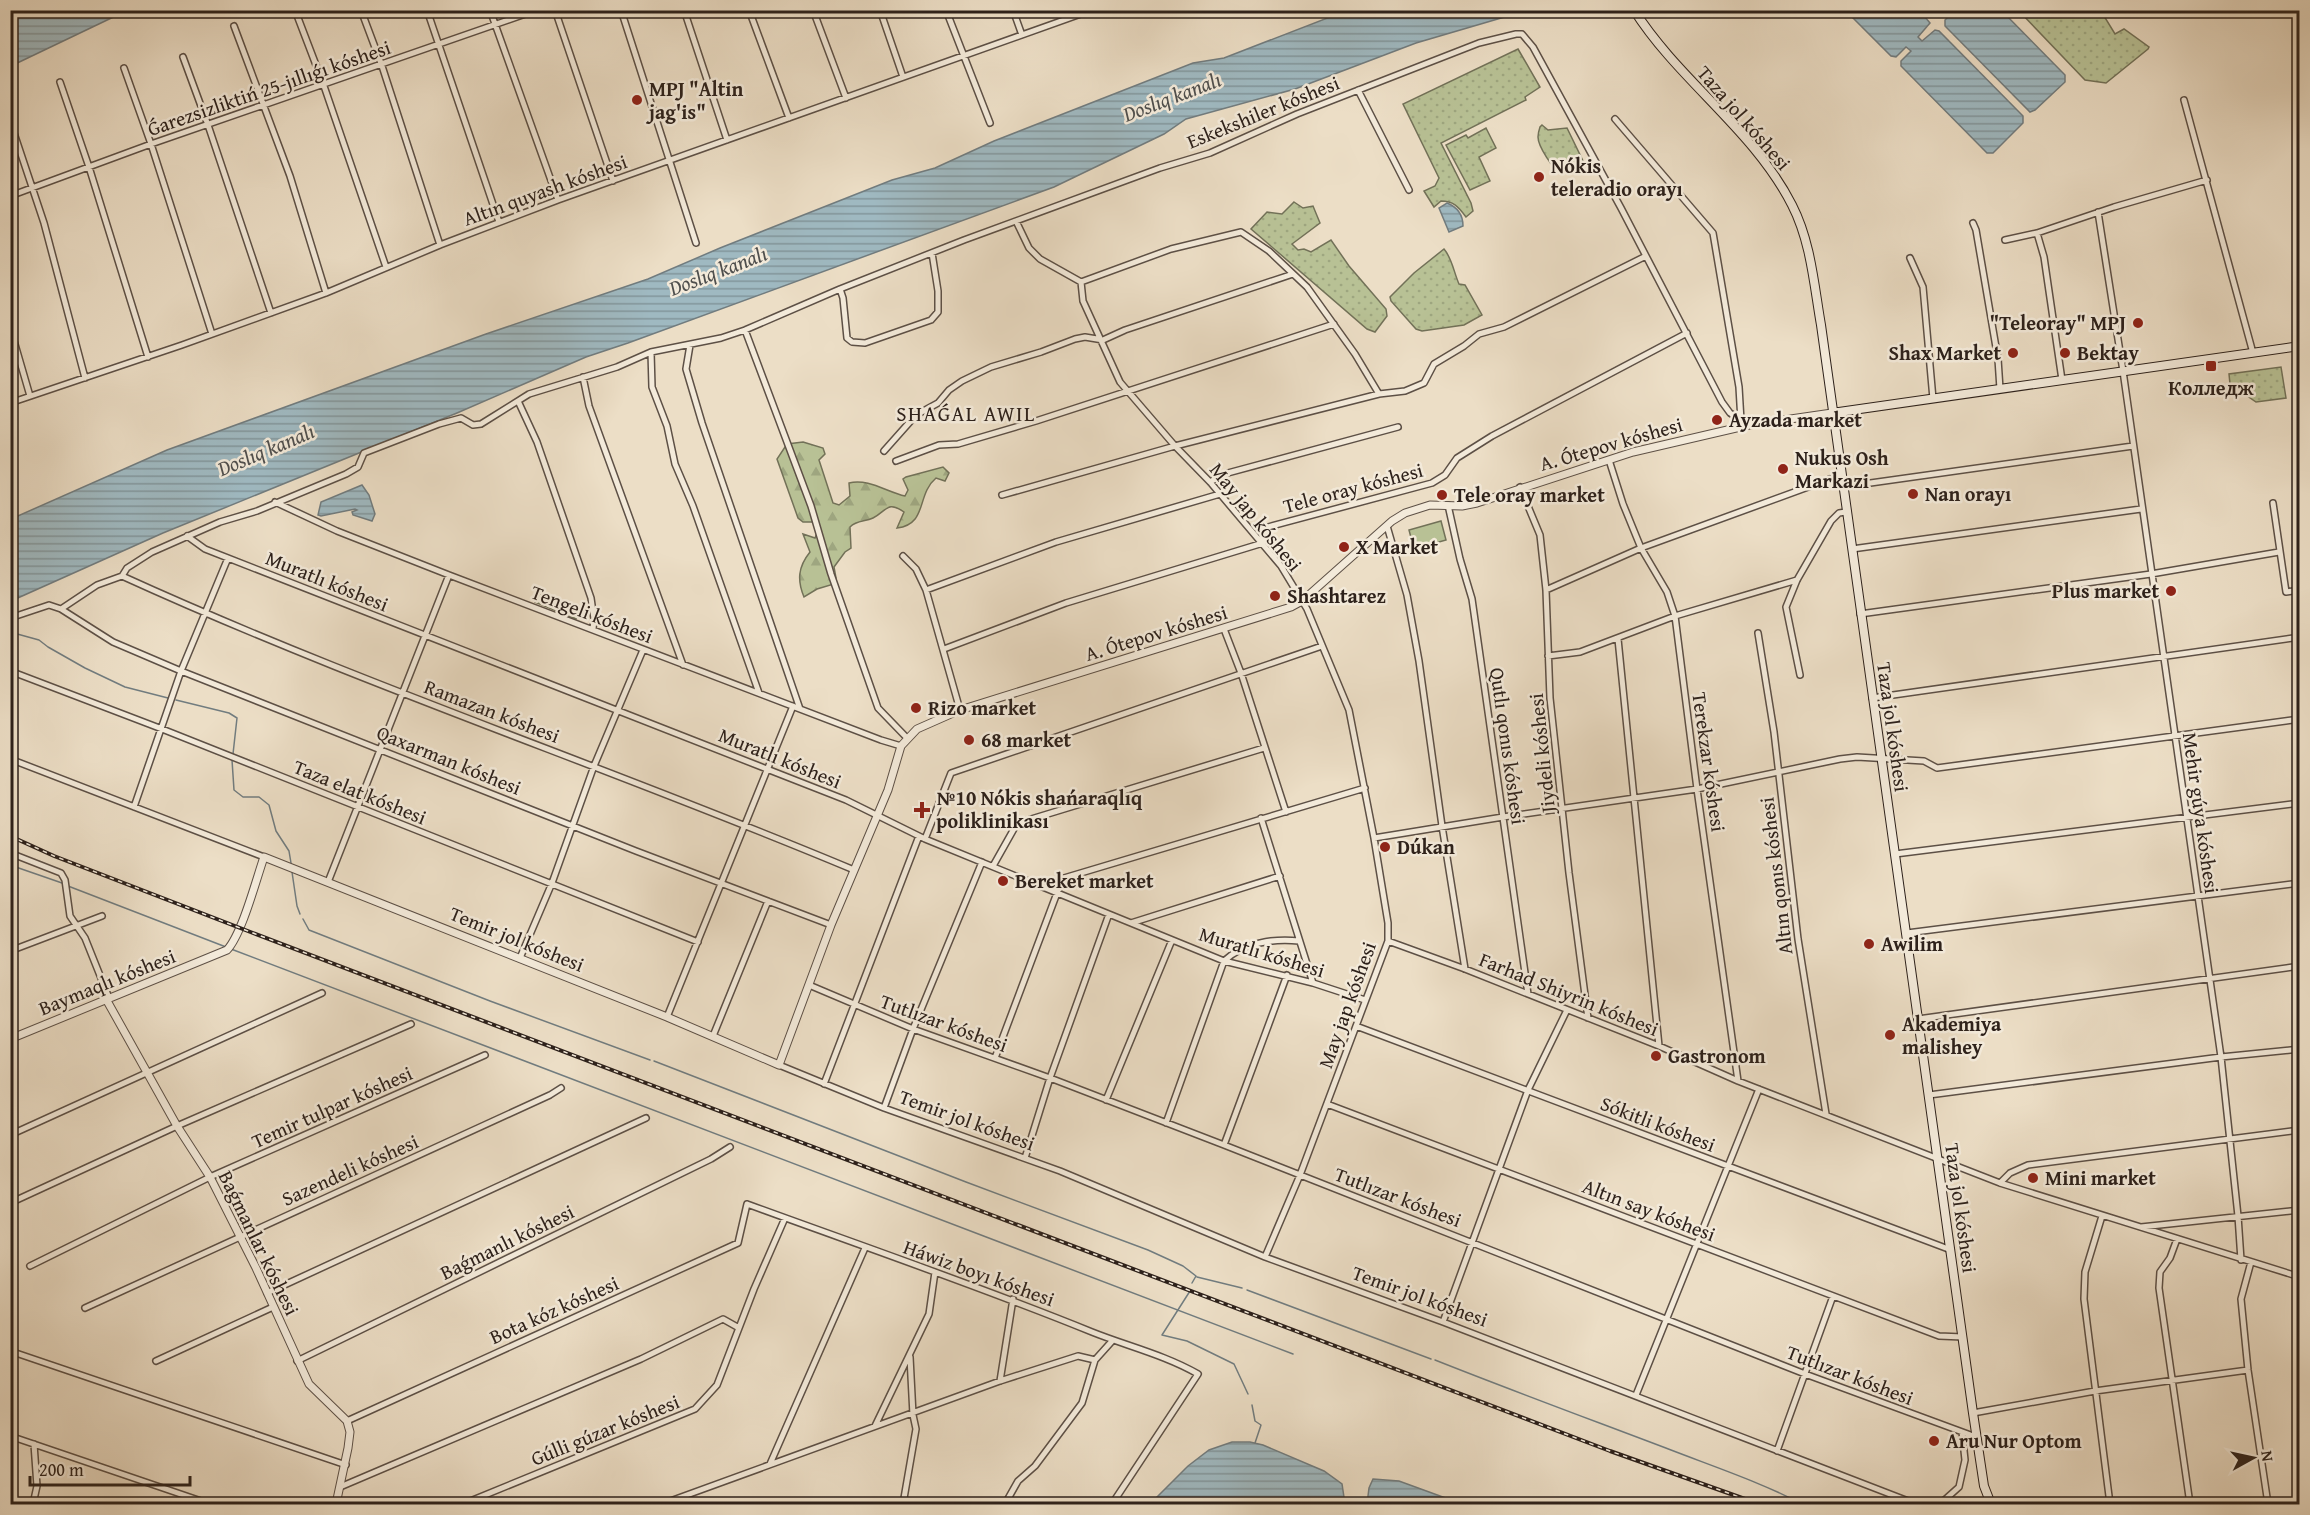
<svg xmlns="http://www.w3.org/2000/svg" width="2310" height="1515" viewBox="0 0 2310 1515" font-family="'Gentium Book Plus',serif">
<defs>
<pattern id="grass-dots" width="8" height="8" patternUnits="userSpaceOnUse" patternTransform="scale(1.5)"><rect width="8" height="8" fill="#b8c195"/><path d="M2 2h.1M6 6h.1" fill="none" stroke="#9ea680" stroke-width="1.8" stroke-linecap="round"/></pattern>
<pattern id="forest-firs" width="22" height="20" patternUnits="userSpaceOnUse" patternTransform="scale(1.5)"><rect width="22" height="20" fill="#b8c195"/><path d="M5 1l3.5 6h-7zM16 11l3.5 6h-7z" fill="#9ea680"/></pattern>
<pattern id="water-rules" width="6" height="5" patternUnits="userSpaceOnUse" patternTransform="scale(1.5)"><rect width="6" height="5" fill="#9fb9c1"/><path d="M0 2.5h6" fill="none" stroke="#82969c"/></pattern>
</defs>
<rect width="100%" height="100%" fill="#ecdec6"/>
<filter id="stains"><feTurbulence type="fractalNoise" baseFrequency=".00333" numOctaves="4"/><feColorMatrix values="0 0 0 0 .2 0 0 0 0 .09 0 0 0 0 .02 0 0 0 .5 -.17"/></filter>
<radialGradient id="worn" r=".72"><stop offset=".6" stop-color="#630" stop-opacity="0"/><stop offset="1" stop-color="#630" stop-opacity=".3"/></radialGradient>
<path fill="url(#grass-dots)" stroke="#727158" stroke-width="1.5" d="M2019 11H2101L2115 34 2124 29 2149 47 2148 49 2106 83 2085 80Z
M1518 49 1540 87 1525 97 1526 100 1441 143 1471 203 1473 211 1466 217C1458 206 1453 201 1441 201L1434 207 1424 191 1435 186 1439 178 1403 104Z
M1542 125 1548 130 1567 128 1584 163 1562 174C1553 170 1538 146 1538 137 1538 133 1539 130 1540 127Z
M1486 128 1496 148 1479 157 1490 181 1470 190 1446 145 1466 135 1468 138Z
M1294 202 1303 208 1313 206 1320 223 1292 244 1298 250 1304 249 1311 252 1331 240 1349 266 1386 309 1387 316 1375 332 1367 329 1251 229 1267 212 1282 214Z
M1444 249C1452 258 1454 273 1459 284L1465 285 1482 315 1464 325 1422 331 1416 329 1391 301 1390 297 1414 273Z
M2281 367 2286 398 2256 402 2230 384 2229 374Z
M538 593 579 610 576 619 535 602Z"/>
<path fill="url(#forest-firs)" stroke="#727158" stroke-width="1.5" d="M803 442 823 448 825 454 819 460 833 503 839 505 850 496 849 483C868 478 887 492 905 496L908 490 903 479 906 477 943 467 949 473 945 481 936 478C916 495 928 524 897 528L904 512C887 500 887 511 873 518 865 522 857 520 850 527L851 548 845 552 834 567 836 578 834 584 817 589 804 597C797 580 798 567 810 552L803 534 815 538 819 528 812 522H803L798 518 777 459 787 444Z"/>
<path fill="#b8c195" stroke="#727158" stroke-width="1.5" d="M1441 521 1446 540 1414 549 1409 530Z"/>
<path fill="url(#water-rules)" stroke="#717c7f" stroke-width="1.5" d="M1348 10 1525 11 1416 43 1295 89 1186 119 1164 134 1054 187 628 343 586 357 457 413 163 533 11 601V519L167 450 486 334 648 279 720 248 892 180 935 168 994 141 1193 63 1224 58Z
M32 11V10L126 11 11 66V20Z
M1846 11H1920L1930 23 1918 37 1922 41 1935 30 1939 31 2023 116V123L1993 153H1987L1901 66V61L1911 51 1906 47 1896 57 1891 56Z
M1951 11H2002L2065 75V82L2035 110 2030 112 1945 26V20L1952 13Z
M1447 203C1457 207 1463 215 1463 226L1449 232 1439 208Z
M362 485 369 495 375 514 372 521 353 515 352 512 357 510 355 509 321 516 318 515 321 502Z
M1232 1442H1250L1263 1445 1324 1471 1342 1484 1345 1504H1290L1281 1500 1268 1504H1150L1188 1466 1209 1450Z
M1373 1479 1399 1481 1462 1504H1367L1369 1488Z"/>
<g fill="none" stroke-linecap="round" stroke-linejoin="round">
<path stroke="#717c7f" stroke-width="1.5" d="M10 632 39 640 48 647 85 668 125 687 168 698
M176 700 229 713 237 718 233 754
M232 760 234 790 243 797H259L269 805 276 831 289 851 291 863
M10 865 62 883
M292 872 297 906 300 914
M68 886 226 947
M303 919 309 930 490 1001 650 1060
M231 949 1293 1354
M654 1061 966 1182 1148 1250 1183 1266 1196 1276 1192 1283
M1197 1277 1242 1288
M1247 1290 1431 1359
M1190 1291 1162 1335 1187 1341 1234 1364 1248 1394
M1435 1360C1513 1391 1592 1420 1671 1450 1715 1467 1760 1482 1802 1504
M1252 1405 1255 1421 1261 1425 1255 1443"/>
<defs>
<path id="minor" d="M295 10 324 86 386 267
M361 10 382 66 440 245
M427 10 499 222
M490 10 558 200
M555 10 613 181
M621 10 696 243
M684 10 727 140
M749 10 789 118
M813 10 846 98
M880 10 903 77
M946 10 990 123
M1013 10 1022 35
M234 26 290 176 326 293
M183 57 208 125 271 313
M124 68 151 144 212 334
M60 82 89 167 148 357
M1358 90 1409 190
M2184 100 2253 353
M1615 119 1713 233 1739 387 1741 421
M10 121 44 223 85 378
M10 196 151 144 537 10
M2098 212 2123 371 2221 1057 2238 1216 2241 1260
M1016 221 1029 248 1040 259 1081 282 1083 301 1120 382 1175 446 1210 482 1281 566 1307 609 1349 710 1374 838 1388 923V941L1300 1175 1265 1257
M1973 223 1976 230 1998 359 2000 389
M2037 233 2044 257 2062 380
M2005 240 2037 233 2114 207 2207 180
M1910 258 1923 287 1933 399
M1081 282 1171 249 1241 232 1269 251 1307 287 1355 354 1379 394
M840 289 843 298 847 338 852 342 865 343 931 320 938 312V291L932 253
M10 327 30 396
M745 330 811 506 831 574 878 708 907 738
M690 345 686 369 702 423 800 709
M651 352 652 387 667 426 675 464 693 506 759 693
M583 377 589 406 683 665
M518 401 537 442 591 598 594 619 593 629
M10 403 182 345 326 293 440 245 558 200 1092 10
M884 451 916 415 938 403 949 390 962 381 991 367 1041 352 1075 339 1085 337 1103 340 1125 330 1293 274
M1609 460 1623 504 1641 548 1667 592 1675 616 1697 789 1738 1081
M896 461 939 445 958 444 1036 421 1334 324
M1210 482 1224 474 1398 427
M1520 487 1540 535 1546 590 1550 698 1569 873 1588 1018
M1842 487 2133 446
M1002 495 1175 446 1379 394 1405 391 1424 383 1434 364 1464 346 1479 334 1504 327 1646 256
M275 502 337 531 449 575 881 740 901 746
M2273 503 2286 592 2300 590
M1448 505 1460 559 1472 599 1528 994
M1387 526 1407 595 1419 661 1442 826 1465 969
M187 536 205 549 846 800 925 839 1224 961 1313 983 1365 1000
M1852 549 2141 509
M903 556 916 569 926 590 960 710
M122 576C361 685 611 768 854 870
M926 590 1056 542 1220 494
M1546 590 1641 548 1841 475
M61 609 113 642 181 671 636 851 831 925
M1860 614 2151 574 2279 552
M10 618 49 605 61 609 97 585 122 576 127 568 152 552 220 522 257 511 346 474 358 467 364 453 439 424 461 418 473 425 481 424 529 394 617 367 651 352 721 338 745 330 840 289 964 240 1160 168 1210 153 1297 114 1479 43 1516 34H1522L1533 47 1621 208 1722 402 1730 413 1749 425
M1224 629 1241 673 1286 812
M1758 633 1774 732 1798 939 1826 1114
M1618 639 1659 1046
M944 649 1066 603 1263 543 1262 535 1268 527 1432 483 1445 475 1457 458 1492 436 1687 333
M1548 656 1580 652 1675 616 1797 580
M10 671 162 729 698 942
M1800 675 1786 607 1797 580 1831 521 1839 513 1846 512
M1872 698 2300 637
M10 759 264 857
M134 807 181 671 228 558
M1261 818 1313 983
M1374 838 1503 817 1697 789 1840 759 1857 757 1924 761 1937 768 2300 719
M925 839 951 773 1322 646
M10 853 61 873 65 880 70 916 85 938 109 998
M1895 854 2300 803
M993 866 1015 827 1028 820 1264 748
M328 882 449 575
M1131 923 1280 876
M1907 933 2300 883
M1388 941 1465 969 1659 1046 1738 1081 2000 1183 2300 1277
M10 951 102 916
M520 958 552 883 594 766 643 650
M809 985 913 1029 1050 1078 1224 1145 1805 1374 1976 1437
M667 1017 793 706
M1918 1019 2300 966
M1356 1026 1951 1250
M713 1036 768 901
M995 1058 1057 893 1064 878 1365 788
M779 1065 884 1108 1060 1171 1265 1257 1443 1322 1916 1504
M824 1084 919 836
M1929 1095 2221 1057 2300 1049
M1106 1100 1172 940
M1327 1104 1939 1336 1963 1337
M884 1108 913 1029 982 862
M1166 1123 1224 961C1243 943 1274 938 1299 941
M10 1135 322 993
M1224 1145 1287 975
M1025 1158 1050 1078 1109 914
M2000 1183 2010 1173 2028 1165 2300 1130
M10 1203 177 1126 411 1024
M2102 1216 2085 1272 2084 1299 2110 1504
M2141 1227 2300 1210
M2177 1239 2170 1258 2160 1272 2159 1288 2190 1504
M2251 1262 2241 1299 2248 1370 2268 1504
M30 1266 210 1177 485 1055
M267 1293 646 1118
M85 1308 550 1095 561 1088
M1443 1322 1528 1090 1567 1010
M10 1351 346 1465
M156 1361 273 1307
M297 1361 711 1159 730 1147
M1000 1381 1013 1299
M1636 1395 1759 1089
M1973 1413 2095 1391 2248 1370
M347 1421 738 1243 747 1204C862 1246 979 1286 1092 1332 1127 1346 1165 1355 1198 1374L1112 1504
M875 1426 929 1314 935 1272
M10 1436 210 1504
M1777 1451 1833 1296
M770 1464 865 1248
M340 1487 641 1359 723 1319 739 1328
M33 1504 37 1486 34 1444
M463 1504 695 1409 717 1385 754 1289 785 1218
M662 1504 1000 1381 1078 1356 1095 1360
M903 1504 916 1429 913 1415 910 1357
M1005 1504 1018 1481 1035 1466 1082 1403 1095 1360 1113 1340
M1940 1504 1959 1487 1965 1460 1962 1432"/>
<path id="tertiary" d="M106 999 177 1126 210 1177 256 1268 309 1384 347 1421 350 1432 348 1448 336 1504
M10 1039 227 950C242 934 256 880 264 857L667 1017 779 1065 831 925 888 790 901 746 917 729 960 710 1291 607 1302 601 1392 521 1405 513 1430 505 1462 506 1477 503 1633 452 1749 425 1832 413"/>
<path id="secondary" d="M1634 10C1679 81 1754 130 1792 205 1811 242 1814 285 1821 325L1973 1413 1984 1486 1991 1504
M1832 413 2300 346"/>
</defs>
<use href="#minor" stroke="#5d5046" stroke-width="8"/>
<use href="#tertiary" stroke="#5d5046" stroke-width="9"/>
<use href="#secondary" stroke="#2d211b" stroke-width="10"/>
<use href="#minor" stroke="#f3eada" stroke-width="5"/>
<use href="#tertiary" stroke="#f3eada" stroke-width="7"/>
<use href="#secondary" stroke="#f3eada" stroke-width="8"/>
<defs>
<path id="rail" d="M10 836 54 856 253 933 1610 1451 1759 1504"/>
</defs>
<use href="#rail" stroke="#2d211b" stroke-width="4"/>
<use href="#rail" stroke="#f3eada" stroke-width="1.5" stroke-dasharray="4.5" stroke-linecap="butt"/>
</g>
<g fill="#8f2418" stroke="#f3eada" stroke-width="2">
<circle cx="637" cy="100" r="6"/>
<circle cx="1539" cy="177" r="6"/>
<circle cx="2138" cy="323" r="6"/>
<circle cx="2013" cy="353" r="6"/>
<circle cx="2065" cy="353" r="6"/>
<rect x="2205" y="360" width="12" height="12" rx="3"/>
<circle cx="1717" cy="420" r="6"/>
<circle cx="1783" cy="469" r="6"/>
<circle cx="1913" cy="494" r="6"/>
<circle cx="1442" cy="495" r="6"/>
<circle cx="1344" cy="547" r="6"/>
<circle cx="2171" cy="591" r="6"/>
<circle cx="1275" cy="596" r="6"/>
<circle cx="916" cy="708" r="6"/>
<circle cx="969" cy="740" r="6"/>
<path d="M919 801h6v6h6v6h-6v6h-6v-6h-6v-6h6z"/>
<circle cx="1385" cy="847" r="6"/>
<circle cx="1003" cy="881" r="6"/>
<circle cx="1869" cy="944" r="6"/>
<circle cx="1890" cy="1035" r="6"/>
<circle cx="1656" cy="1056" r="6"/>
<circle cx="2033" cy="1178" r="6"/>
<circle cx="1934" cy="1441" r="6"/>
</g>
<g text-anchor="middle" stroke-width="5" stroke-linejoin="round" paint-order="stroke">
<g font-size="20" fill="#2d211b" stroke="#f3eada">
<text transform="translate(269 88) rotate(-19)" y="7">Ǵarezsizliktiń 25-jıllıǵı kóshesi</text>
<text transform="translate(1263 112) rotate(-22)" y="7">Eskekshiler kóshesi</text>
<text transform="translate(1744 118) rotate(49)" y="7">Taza jol kóshesi</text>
<text transform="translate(545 190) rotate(-20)" y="7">Altın quyash kóshesi</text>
<text transform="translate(1611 444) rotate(-16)" y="7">A. Ótepov kóshesi</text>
<text transform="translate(1353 488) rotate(-15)" y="7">Tele oray kóshesi</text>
<text transform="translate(1256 517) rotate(51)" y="7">May jap kóshesi</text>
<text transform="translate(327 581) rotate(22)" y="7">Muratlı kóshesi</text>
<text transform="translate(592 614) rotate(21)" y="7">Tengeli kóshesi</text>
<text transform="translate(1156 633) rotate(-17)" y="7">A. Ótepov kóshesi</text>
<text transform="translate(492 711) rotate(21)" y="7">Ramazan kóshesi</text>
<text transform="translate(1893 727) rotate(82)" y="7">Taza jol kóshesi</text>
<text transform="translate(1508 746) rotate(82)" y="7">Qutlı qonıs kóshesi</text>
<text transform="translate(1542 753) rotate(-96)" y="7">Jiydeli kóshesi</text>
<text transform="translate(780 758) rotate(22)" y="7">Muratlı kóshesi</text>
<text transform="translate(449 760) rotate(22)" y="7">Qaxarman kóshesi</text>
<text transform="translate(1709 762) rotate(82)" y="7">Terekzar kóshesi</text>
<text transform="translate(360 792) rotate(22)" y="7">Taza elat kóshesi</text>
<text transform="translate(2201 813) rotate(82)" y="7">Mehir gúyа kóshesi</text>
<text transform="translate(1776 876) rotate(-97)" y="7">Altın qonıs kóshesi</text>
<text transform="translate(517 939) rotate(22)" y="7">Temir jol kóshesi</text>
<text transform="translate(1262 952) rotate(17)" y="7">Muratlı kóshesi</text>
<text transform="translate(107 982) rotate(-22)" y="7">Baymaqlı kóshesi</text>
<text transform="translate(1569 994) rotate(22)" y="7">Farhad Shiyrin kóshesi</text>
<text transform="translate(1347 1005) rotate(-70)" y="7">May jap kóshesi</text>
<text transform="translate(944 1023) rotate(20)" y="7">Tutlızar kóshesi</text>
<text transform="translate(332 1107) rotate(-24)" y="7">Temir tulpar kóshesi</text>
<text transform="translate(967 1120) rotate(20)" y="7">Temir jol kóshesi</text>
<text transform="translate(1658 1124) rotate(21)" y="7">Sókitli kóshesi</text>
<text transform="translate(350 1170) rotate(-24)" y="7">Sazendeli kóshesi</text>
<text transform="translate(1398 1197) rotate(21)" y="7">Tutlızar kóshesi</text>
<text transform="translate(1961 1208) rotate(82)" y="7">Taza jol kóshesi</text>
<text transform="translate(1649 1210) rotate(21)" y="7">Altın say kóshesi</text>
<text transform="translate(507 1242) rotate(-26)" y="7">Baǵmanlı kóshesi</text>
<text transform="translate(259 1243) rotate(64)" y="7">Baǵmanlar kóshesi</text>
<text transform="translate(979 1273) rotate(20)" y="7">Háwiz boyı kóshesi</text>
<text transform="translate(1420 1296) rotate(20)" y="7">Temir jol kóshesi</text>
<text transform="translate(554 1310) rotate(-24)" y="7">Bota kóz kóshesi</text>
<text transform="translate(1850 1375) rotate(21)" y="7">Tutlızar kóshesi</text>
<text transform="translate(605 1430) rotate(-22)" y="7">Gúlli gúzar kóshesi</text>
</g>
<g font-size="20" font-weight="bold" fill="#2d211b" stroke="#f3eada" text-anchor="start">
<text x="649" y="96">MPJ "Altin<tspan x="649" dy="23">jag'is"</tspan></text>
<text x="1551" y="173">Nókis<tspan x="1551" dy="23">teleradio orayı</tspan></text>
<text x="2126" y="330" text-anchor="end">"Teleoray" MPJ</text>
<text x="2001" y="360" text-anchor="end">Shax Market</text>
<text x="2077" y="360">Bektay</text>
<text x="2211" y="395" text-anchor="middle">Колледж</text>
<text x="1729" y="427">Ayzada market</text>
<text x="1795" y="465">Nukus Osh<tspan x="1795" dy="23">Markazi</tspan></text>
<text x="1925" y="501">Nan orayı</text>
<text x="1454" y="502">Tele oray market</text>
<text x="1356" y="554">X Market</text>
<text x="2159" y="598" text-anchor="end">Plus market</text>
<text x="1287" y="603">Shashtarez</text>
<text x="928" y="715">Rizo market</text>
<text x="981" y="747">68 market</text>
<text x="936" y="805">№10 Nókis shańaraqlıq<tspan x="936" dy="23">poliklinikası</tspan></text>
<text x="1397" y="854">Dúkan</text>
<text x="1015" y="888">Bereket market</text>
<text x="1881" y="951">Awilim</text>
<text x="1902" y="1031">Akademiya<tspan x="1902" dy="23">malishey</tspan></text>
<text x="1668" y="1063">Gastronom</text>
<text x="2045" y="1185">Mini market</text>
<text x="1946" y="1448">Aru Nur Optom</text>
</g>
<g font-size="21" font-style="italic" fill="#4f4f4d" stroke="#f3eada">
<text transform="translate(1172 97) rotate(-21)" y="7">Doslıq kanalı</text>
<text transform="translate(718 271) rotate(-21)" y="7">Doslıq kanalı</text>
<text transform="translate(266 450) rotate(-23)" y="7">Doslıq kanalı</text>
</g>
<g font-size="21" letter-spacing="1.5" fill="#2d211b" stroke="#f3eada">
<text x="966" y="421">SHAǴAL AWIL</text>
</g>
</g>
<rect width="2310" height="1515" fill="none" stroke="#ecdec6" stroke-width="36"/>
<rect x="12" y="12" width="2286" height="1491" fill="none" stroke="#2d211b" stroke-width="3"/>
<rect x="18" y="18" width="2274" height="1479" fill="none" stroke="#2d211b" stroke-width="1.5"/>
<g transform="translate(2253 1458) rotate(82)" stroke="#f3eada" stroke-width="4.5" paint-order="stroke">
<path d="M0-4.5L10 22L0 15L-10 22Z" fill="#2d211b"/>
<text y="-9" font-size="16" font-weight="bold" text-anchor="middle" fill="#2d211b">N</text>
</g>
<path d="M30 1476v9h160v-9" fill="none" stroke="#2d211b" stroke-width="3"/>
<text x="39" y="1476" font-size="18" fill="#2d211b" stroke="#f3eada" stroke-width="4.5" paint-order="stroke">200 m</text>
<rect width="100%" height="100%" filter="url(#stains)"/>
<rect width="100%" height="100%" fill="url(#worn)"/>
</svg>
